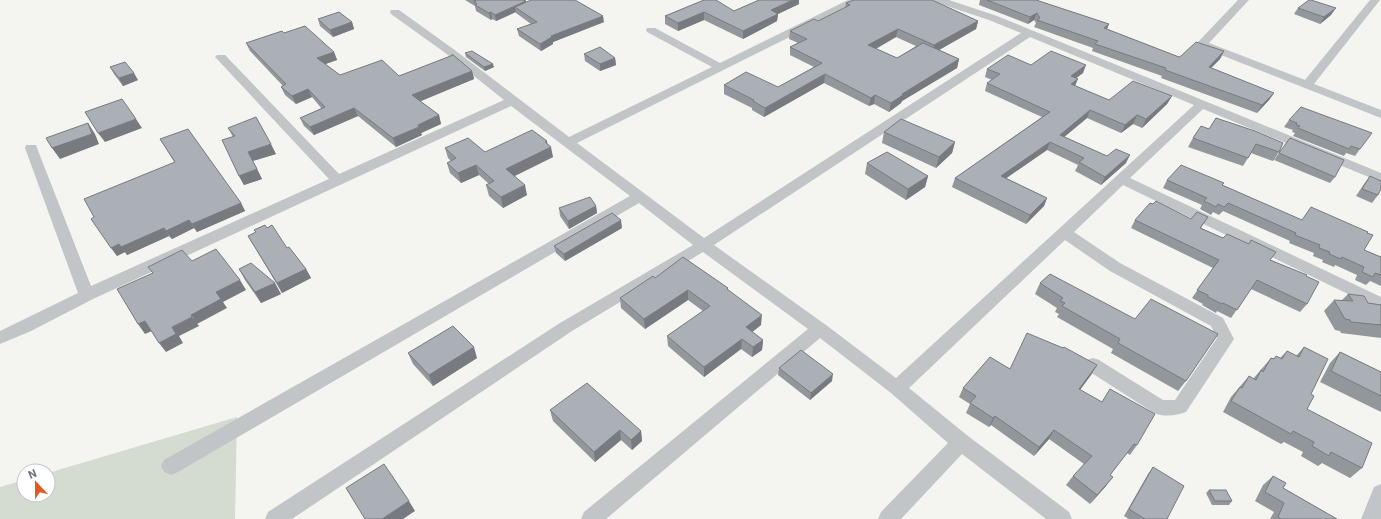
<svg xmlns="http://www.w3.org/2000/svg" width="1381" height="519" viewBox="0 0 1381 519" font-family="Roboto,sans-serif">
<rect width="100%" height="100%" fill="#f4f4f0"/>
<path fill="#d4dbd1" d="M237 417 235 519H0V487L24 480V495H48V473Z"/>
<g fill="none" stroke-linecap="round" stroke-linejoin="round">
<path fill="#c1c5c8" fill-rule="evenodd" d="M848 0H861L860 2 577 143 704 238 1021 33 989 20 935 2 934 0H949L997 16 1381 173V182L1203 109 1130 178 1381 297V310L1123 185 1074 232 1120 263 1223 318 1234 339 1186 412C1176 416 1164 417 1154 413L1087 370 1084 365 1087 360 1093 358 1099 360 1163 400H1175L1217 338 1211 326 1110 271 1065 240 909 388 968 436 1069 512 1072 519H1046L962 454 901 519H878L881 512 948 443 891 393 820 338 606 519H581L584 512 808 329 703 252 572 331 292 519H265L268 512 560 323 693 245 639 203 178 472 171 475 164 472 161 466 164 460 630 196 511 106 93 299 31 331 0 344V331L78 293 25 148 26 145H36L37 148 91 286 329 179 217 59 215 57 217 55H225L339 174 504 100 444 52 391 14 390 12 391 10H399L452 48 569 137 712 67 647 32 646 30 647 28H655L720 63ZM1030 37 1194 105 896 378 826 325 714 245Z
M1238 0H1249L1209 43 1305 80 1370 0H1380L1314 84 1381 110V118L1198 46 1197 44 1198 42Z
M1381 484V519H1361L1374 487Z"/>
</g>
<path fill="#92979c" fill-rule="evenodd" d="M465 0H523L526 1V2L604 22 553 42V44L541 51 519 36 517 29 531 24 516 13V12L496 21 492 19 491 20 476 11 475 6Z
M704 0 734 11 759 0H799V4L778 14 777 21 743 39 704 20 678 31 665 24V16Z
M980 0H1036L1109 24 1107 29 1179 57 1224 51 1220 59 1211 68 1274 93 1269 100 1257 113 1161 78 1162 76 1092 51 1093 48 1034 27 1036 23 1034 20 1028 24 979 5Z
M846 3 978 21 976 29 939 50 959 59 957 68 902 101 901 103 889 112 874 104 869 106 824 83 764 117 752 110V108L724 94V85L778 87 814 67 790 55V47L798 43 789 39 790 31 818 21 845 8ZM896 37 916 46 897 58 876 49Z
M1298 8 1331 15 1320 24 1294 14Z
M318 19 352 22 354 29 333 37 320 26Z
M284 33 334 52 337 60 325 64 340 75 399 76 452 56V54L472 71 474 79 420 101 439 115 441 124 421 133 422 135 396 147 358 116 314 135 304 126 300 118 322 109 312 97 296 104 285 95 281 87 283 86 250 51 246 43Z
M465 53 494 67 485 71 466 57Z
M584 54 615 58 616 65 600 71 585 61Z
M1031 65 1083 73 1076 78 1075 86 1109 100 1172 96 1167 104 1142 128 1133 124 1121 133 1087 118 1064 137 1107 156 1126 163 1101 185 1075 171 1078 165 1047 150 1006 178 1047 198 1044 206 1026 224 952 187 955 178 1042 117 985 91 987 83 992 80 985 77 987 69Z
M110 67 138 80 123 86 114 74Z
M1216 118 1279 152 1273 161 1251 153 1243 166 1188 147 1193 138 1209 129Z
M1289 120 1360 149 1355 156 1346 153 1344 156 1293 136 1295 133 1292 132 1293 130 1284 127Z
M228 128 276 154 253 161 262 179 244 185 239 176 233 137Z
M884 132 955 142 952 153 936 168 882 143Z
M160 139 241 203 245 211 197 232 194 228 172 239 169 236 127 255 125 252 117 256 94 217 175 163Z
M548 144 553 157 515 176 527 195 503 208 489 196 486 185 489 184 479 175 461 183 450 173 447 163 451 161 448 158 445 148 485 152Z
M1279 153 1335 177 1330 183 1274 160Z
M867 163 928 176 925 187 906 200 865 174Z
M1370 176 1378 195 1372 203 1356 196 1364 184Z
M1167 180 1222 185 1301 220 1367 233 1364 250 1381 257V286L1370 281 1366 285 1355 280 1357 275 1335 265 1334 267 1322 262 1323 260 1313 256 1314 253 1289 243 1290 241 1223 211 1219 215 1213 212 1211 215 1200 209 1202 205 1163 188Z
M596 206 597 213 569 229 560 216 559 208Z
M1208 217 1201 228 1306 276 1307 304 1300 312 1251 289 1231 318 1217 311 1216 313 1202 305 1203 304 1192 298 1213 268 1131 228 1135 220 1191 219Z
M267 228 306 269 311 278 282 293 248 236Z
M622 228 565 261 556 253 554 246Z
M239 269 281 294 261 303 245 280Z
M1050 274 1186 381 1178 391 1111 353 1113 349 1057 317 1059 314 1055 312 1057 308 1035 294 1040 283Z
M655 278 728 288V290L761 325 752 332 763 340 762 350 752 357 741 349 704 377 668 346 667 336 703 311 688 300 645 329 621 308 620 298Z
M1348 294 1368 303 1381 305V338L1341 333 1340 331 1335 330 1324 311 1334 300H1342Z
M1304 347 1311 394 1307 409 1362 468 1350 478 1322 463 1318 466 1301 456 1303 452 1284 442 1281 444 1223 412 1231 397 1249 376 1253 379 1271 358 1274 359 1276 356 1280 358 1287 351 1296 356Z
M1340 352 1381 372V412L1320 382 1330 363Z
M408 353 477 358 433 386 413 364Z
M1097 365 1091 375 1080 390 1137 445 1130 455 1127 453 1110 475 1106 486 1090 504 1066 485 1073 476 1084 464 1049 439 1034 456 991 425 989 427 966 413 970 404 959 397 963 388 1010 369Z
M779 368 832 381 810 400 778 375Z
M550 410 641 431 642 441 632 450 621 440 595 462 553 421Z
M1153 467 1167 519H1129L1124 516 1148 474Z
M1273 476 1283 488 1337 519H1270L1274 512 1255 501 1263 485Z
M1209 490 1232 501 1229 505H1212L1206 493Z"/>
<path fill="#777b7f" d="M793 0H799V4L778 14 777 21 743 39V31L771 10Z
M526 1 527 8 515 7 516 12 496 21 495 15Z
M1336 8 1331 15 1320 24 1324 17Z
M491 12 492 19 491 20 489 13Z
M704 12V20L678 31V23Z
M1037 13 1034 20 1028 24 1030 17Z
M603 16 604 22 553 42V44L541 51 540 44 551 36Z
M978 21 976 29 932 54 934 45Z
M352 22 354 29 333 37 330 30Z
M1109 24 1106 31 1104 28Z
M898 29 896 37 866 54 868 45Z
M1224 51 1220 59 1204 75 1209 67Z
M334 52 337 60 320 66 317 58Z
M615 58 616 65 600 71V64Z
M959 59 957 68 902 101 901 103 889 112 891 103 902 94Z
M493 64 494 67 485 71 484 67Z
M1086 65 1083 73 1068 84 1071 76Z
M472 71 474 79 414 104 412 95Z
M134 73 138 80 123 86 119 78Z
M825 74 824 83 764 117 765 108Z
M1078 79 1075 86 1071 84Z
M308 89 312 97 296 104 292 96Z
M1274 93 1269 100 1257 113 1262 105Z
M875 95 874 104 869 106 871 98Z
M1172 96 1167 104 1142 128 1146 119Z
M354 108 358 116 314 135 310 127Z
M1090 110 1087 118 1057 143 1060 135Z
M439 115 441 124 421 133 422 135 396 147 393 138 418 125Z
M1137 115 1133 124 1121 133 1125 125Z
M136 119 142 128 105 142 98 133Z
M88 123 95 134 99 144 60 159 52 148Z
M547 141 548 148 551 147 553 157 508 179 506 169Z
M955 142 952 153 936 168 939 157Z
M1050 142 1047 150 998 184 1001 176Z
M271 144 276 154 252 161 248 152Z
M1130 155 1126 163 1101 185 1105 177Z
M476 165 479 175 461 183 458 173Z
M257 169 262 179 244 185 239 176Z
M928 176 925 187 906 200 908 189Z
M525 185 527 195 503 208 501 197Z
M1047 198 1044 206 1026 224 1030 215Z
M241 203 245 211 197 232 192 224Z
M596 206 597 213 569 229 568 221Z
M189 220 194 228 172 239 166 231Z
M621 220 622 228 565 261 564 254Z
M164 228 169 236 127 255 125 252 117 256 111 248 119 244Z
M306 269 311 278 282 293 277 283Z
M240 280 246 290 223 302 227 308 197 324 191 315 216 292Z
M275 283 281 294 261 303 255 292Z
M688 290V300L645 329 644 319Z
M762 315 761 325 746 337V327Z
M192 317 199 326 179 336 183 343 166 352 159 343 172 327Z
M145 321 152 331 145 334 138 324Z
M742 339 741 349 704 377V367Z
M763 340 762 350 752 357 753 347Z
M474 347 477 358 433 386 429 375Z
M1097 365 1091 375 1073 399 1079 389Z
M833 374 832 381 810 400 811 393Z
M995 416 991 425 989 427 993 418Z
M620 430 621 440 595 462 594 452Z
M1054 430 1049 439 1034 456 1039 447Z
M641 431 642 441 632 450 631 440Z
M1113 477 1106 486 1090 504 1097 495Z
M409 501 415 511 403 519H382Z"/>
<path fill="#aab0b5" stroke="#777b7f" d="M474 0H523L526 1 495 15 491 12 489 13 475 5 477 4 474 2 476 1Z
M531 0H575L603 16 551 36 552 37 540 44 517 29 537 22 515 7Z
M704 0H716L734 11 759 0H793L771 10 778 14 743 31 704 12 678 23 665 16Z
M854 0H932L978 21 934 45 898 29 868 45 897 58 923 43 959 59 902 94 903 95 891 103 875 95 871 98 825 74 765 108 753 101 754 100 724 85 746 72 778 87 822 63 790 47 807 39 790 31 814 19 818 21 850 5 846 3Z
M987 0H1036L1109 24 1104 28 1179 57 1181 56 1196 42 1224 51 1209 67 1274 93 1262 105 1165 70 1166 68 1095 44 1098 41 1037 20 1040 18 1037 13 1030 17Z
M1309 0H1311L1336 8 1324 17 1298 8Z
M339 12 352 22 330 30 318 19Z
M305 26 334 52 317 58 340 75 382 60 399 76 453 55 452 54 472 71 412 95 439 115 418 125 419 127 393 138 354 108 310 127 300 118 325 107 308 89 292 96 281 87 286 84 246 43 282 31 284 33Z
M600 47 615 58 600 64 584 54Z
M472 51 493 64 484 67 465 53Z
M1051 51 1086 65 1071 76 1078 79 1071 84 1109 100 1133 81 1172 96 1146 119 1137 115 1125 125 1090 110 1060 135 1107 156 1116 149 1130 155 1105 177 1079 162 1084 158 1050 142 1001 176 1047 198 1030 215 955 178 1050 112 987 83 1000 74 987 69 1008 55 1031 65Z
M125 62 134 73 119 78 110 67Z
M122 99 136 119 98 133 85 112Z
M1301 107 1372 133 1360 149 1351 146 1349 149 1298 128 1300 126 1296 125 1297 123 1289 120Z
M256 117 271 144 248 152 257 169 239 176 222 140 235 136 228 128Z
M1216 118 1255 131 1283 143 1279 152 1256 144 1248 158 1193 138 1201 126 1209 129Z
M901 119 955 142 939 157 884 132Z
M88 123 92 134 52 148 46 138Z
M188 129 241 203 192 224 189 220 166 231 164 228 121 247 119 244 111 248 91 219 94 217 84 199 175 162 160 139Z
M532 130 547 141 545 142 551 147 506 169 525 185 501 197 486 185 494 181 476 165 458 173 447 163 456 158 445 148 468 138 485 152Z
M1290 138 1344 160 1335 177 1279 153Z
M887 152 928 176 908 189 867 163Z
M1181 165 1224 183 1222 185 1302 220 1311 207 1368 232 1367 233 1373 235 1364 250 1381 257V275L1375 273 1373 277 1362 272 1364 267 1342 257 1341 259 1329 254 1330 252 1319 248 1320 245 1295 235 1296 233 1228 203 1224 207 1218 204 1216 207 1204 201 1207 198 1167 180Z
M1370 176 1381 181V189L1378 195 1362 189Z
M590 197 596 206 568 221 559 208Z
M1156 201 1191 219 1197 212 1208 217 1200 228 1223 238 1227 234 1249 244 1251 240 1276 252 1270 260 1307 275 1306 276 1319 282 1307 304 1257 280 1237 310 1223 303 1222 304 1208 297V295L1197 290 1219 260 1135 220 1150 203 1153 204Z
M612 213 621 220 564 254 554 246Z
M265 225 267 228 272 225 287 248 289 247 306 269 277 283 248 236 256 232 254 230Z
M216 249 240 280 216 292 221 299 191 315 192 317 172 327 176 334 159 343 145 321 138 324 117 289 153 273 148 267 182 250 192 261Z
M683 257 728 288 727 289 762 315 746 327 763 340 753 347 742 339 704 367 667 336 710 306 688 290 644 319 620 298 653 276 655 278Z
M251 263 275 283 255 292 239 269Z
M1050 274 1135 319 1151 299 1218 334 1186 381 1118 343 1120 339 1062 306 1065 303 1060 301 1063 298 1040 283Z
M1348 294 1364 296 1368 303 1381 305V325L1351 322 1350 320 1345 319 1334 300 1353 301Z
M453 326 474 347 429 375 408 353Z
M1027 333 1063 348 1064 347 1097 365 1079 389 1102 402 1110 389 1155 414 1137 445 1134 444 1110 475 1113 477 1097 495 1073 476 1092 456 1054 430 1039 447 995 416 993 418 970 403 976 396 963 388 990 357 1010 369Z
M1304 347 1328 359 1311 394 1314 396 1307 409 1372 443 1362 468 1331 452 1329 456 1312 446 1314 442 1293 431 1291 434 1231 401 1240 387 1242 388 1249 376 1256 380 1261 370 1263 372 1271 358 1274 359 1276 356 1282 359 1287 351 1299 357Z
M801 350 833 374 811 393 779 368Z
M1340 352 1381 372V396L1331 371Z
M587 383 641 431 631 440 620 430 594 452 550 410Z
M384 464 409 501 382 519H365L346 488Z
M1153 467 1184 486 1167 519H1145L1129 509Z
M1273 476 1286 483 1283 488 1337 519H1281L1278 517 1284 503 1265 492Z
M1209 490H1226L1232 501H1215Z"/>
<g transform="translate(36 483) rotate(338)"><circle r="19" fill="#ffffff" stroke="#c1c7cc"/>
<path d="M0-3L7 15L0 10L-7 15Z" fill="#e05923"/>
<text y="-6" font-size="11" font-weight="bold" text-anchor="middle" fill="#637280">N</text>
</g>
</svg>
